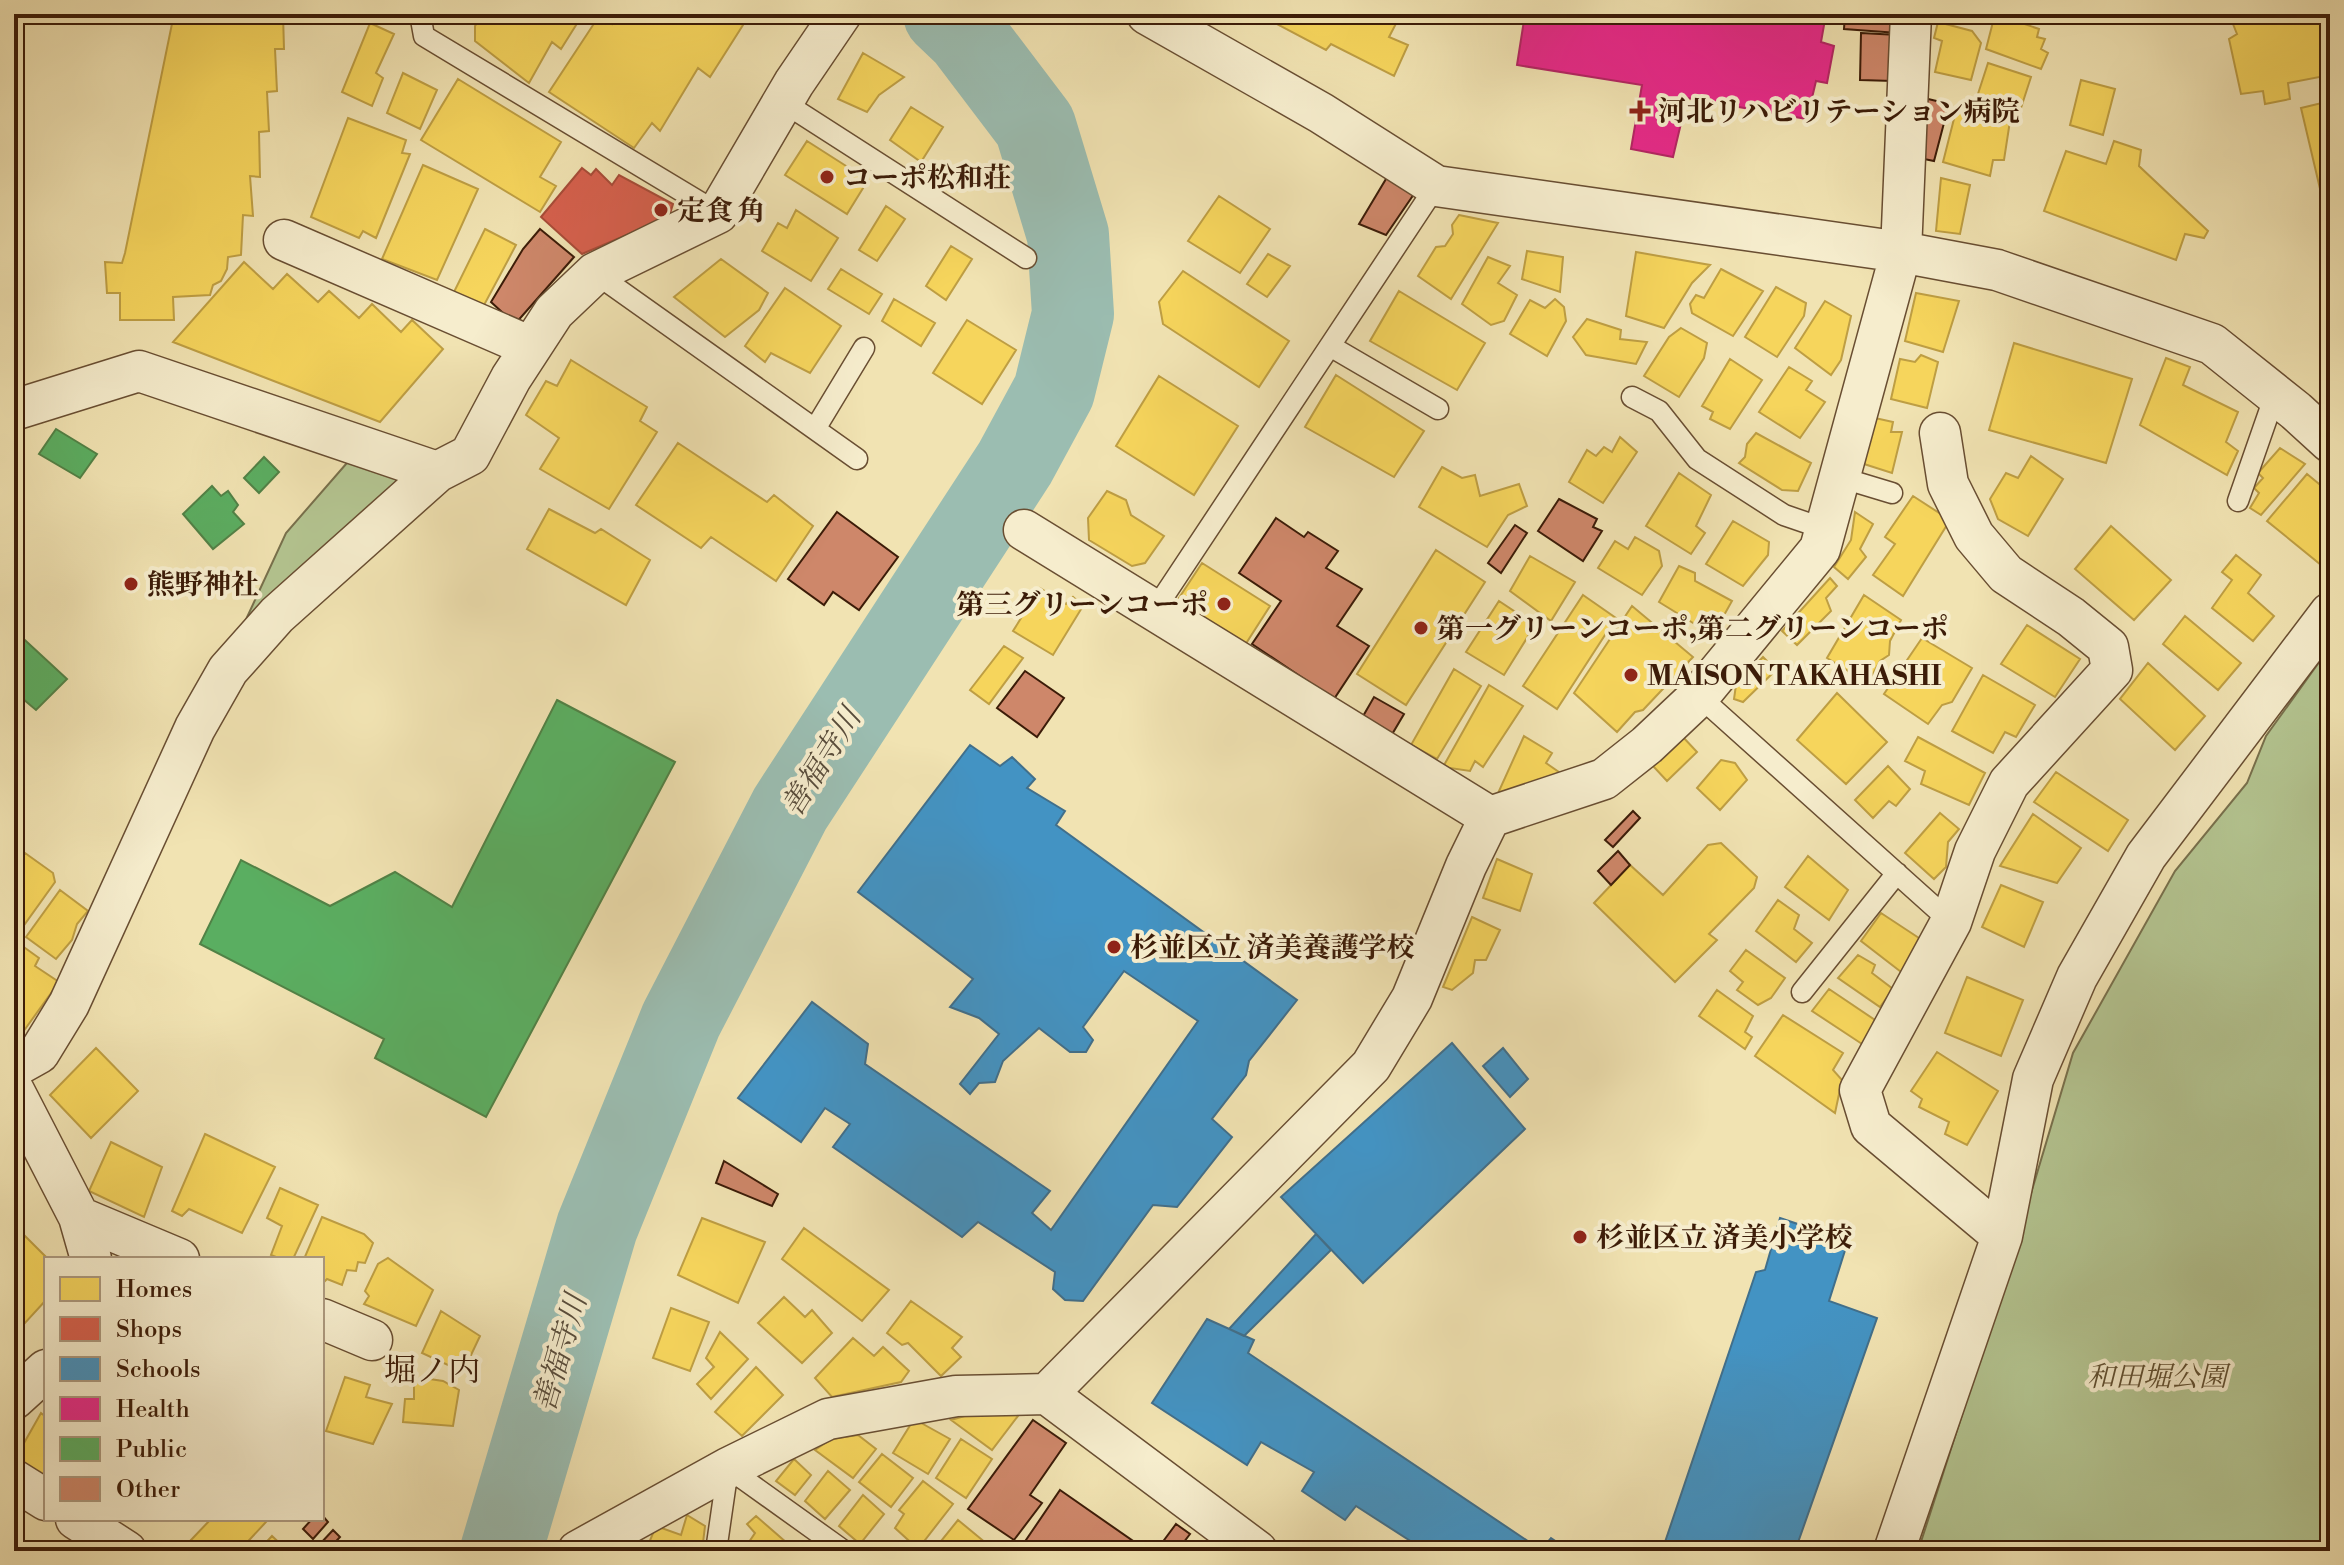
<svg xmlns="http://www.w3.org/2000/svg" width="2344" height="1565" viewBox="0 0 2344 1565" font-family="'Libre Bodoni','Noto Serif JP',serif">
<rect width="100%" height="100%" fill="#f1e3b2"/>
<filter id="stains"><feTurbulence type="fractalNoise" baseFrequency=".0025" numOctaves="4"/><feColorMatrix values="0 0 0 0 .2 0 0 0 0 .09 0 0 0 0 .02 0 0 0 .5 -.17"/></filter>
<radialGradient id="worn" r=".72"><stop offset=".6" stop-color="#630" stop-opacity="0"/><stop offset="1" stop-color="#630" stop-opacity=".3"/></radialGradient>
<path fill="#b4c591" stroke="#78704c" stroke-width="2" d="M353 456 413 476 236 641 286 533Z
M2330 647V1551H1918L2000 1297 2073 1053 2175 871 2247 783 2266 736Z"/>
<path fill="#f6d55c" stroke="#be9e43" stroke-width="2" d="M174 14H283L284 49H275L277 91 267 92 269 131 259 132 260 177 250 176 253 216 243 215 241 255 228 257 227 269 221 281 213 285 210 295 173 297 174 320H120V293H107L105 262 122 263 125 253Z
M483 14H583L561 49 552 42 529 83 475 41V26Z
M617 14H750L710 77 698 68 660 131 652 123 634 148 549 92 599 16 612 24Z
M1258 14H1401L1389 37 1408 45 1394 76 1331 44 1326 50Z
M1995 14 2039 29 2037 37 2045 39 2041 49 2048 53 2041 69 1986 49Z
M2229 14H2322L2330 46V75L2288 83 2290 99 2265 104 2263 91 2241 94 2229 39 2237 34Z
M1938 22 1972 31 1981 43 1971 80 1935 72 1942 41 1934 38Z
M370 23 394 34 376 73 383 78 372 106 342 92Z
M863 53 904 77 879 95 867 112 838 99Z
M1988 63 2031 77 2019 114 1976 100Z
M403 73 437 90 420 129 387 113Z
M458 79 561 142 540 177 556 186 540 212 421 140Z
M2081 80 2115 89 2103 135 2070 125Z
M2330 101V192L2321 193 2301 108Z
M911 107 943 127 921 162 890 140Z
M1957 107 2010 121 2004 160H1993L1990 176 1943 162Z
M348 118 406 140 402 153 410 154 376 238 363 231 359 238 311 217Z
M807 141 868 180 847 214 785 175Z
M2114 141 2141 150 2139 166 2208 231 2204 238 2185 234 2176 260 2044 211 2066 151 2106 164Z
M423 165 478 189 437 280 382 259Z
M1941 178 1970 185 1960 234 1936 231Z
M1219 196 1270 229 1240 273 1188 241Z
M886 206 905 219 877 261 859 250Z
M796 210 838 238 811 281 762 251 778 223 787 228Z
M1459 215 1498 223 1451 299 1418 276 1436 247 1445 246 1453 234 1452 225Z
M485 229 516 245 483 307 453 294Z
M951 246 972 259 946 300 926 286Z
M1527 251 1563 257 1560 292 1522 279Z
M1636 252 1710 265 1692 283 1664 328 1626 316Z
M1268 254 1290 266 1267 297 1247 284Z
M1488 257 1510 266 1498 283 1517 295 1504 321 1491 325 1462 304Z
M721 259 768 293 759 310 725 337 674 297Z
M244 262 273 289 287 274 318 302 329 291 359 318 372 304 401 332 412 320 443 349 380 422 173 342Z
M841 269 882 294 869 314 828 289Z
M1721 269 1763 291 1733 336 1692 313 1690 304 1696 295 1704 298Z
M1183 271 1289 341 1259 387 1163 324 1159 302Z
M1776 287 1806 303 1804 316 1777 357 1745 337Z
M785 288 841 326 810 373 771 353 765 362 745 346Z
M1399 291 1485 343 1457 390 1370 341Z
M1916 293 1959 301 1943 352 1905 341Z
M894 299 935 323 921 346 882 321Z
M1555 299 1564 307 1566 321 1547 356 1510 334 1530 300 1545 308Z
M1825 301 1851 316 1841 360 1831 375 1795 348Z
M1587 319 1621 330 1620 339 1647 342 1636 364 1586 355 1573 337Z
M967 320 1016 350 982 404 933 373Z
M1681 328 1707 343 1704 358 1679 397 1644 376 1669 337Z
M2014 343 2132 379 2106 463 1989 430Z
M1921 355 1938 362 1927 408 1891 399 1900 359 1915 362Z
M2166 358 2190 367 2183 385 2238 412 2226 442 2238 451 2227 475 2140 425Z
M1730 359 1762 380 1730 429 1710 419 1713 412 1702 406Z
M571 360 647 407 640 421 657 432 609 509 540 469 559 438 526 415 546 381 557 386Z
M1789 367 1812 381 1806 390 1825 402 1800 438 1759 412Z
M1336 375 1424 431 1394 477 1305 427Z
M1159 376 1238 426 1194 495 1116 446Z
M1875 418 1893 422 1891 432H1902L1892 473 1864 464Z
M1756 433 1811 463 1798 491 1782 490 1739 463 1745 457 1747 444Z
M1620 437 1637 452 1603 503 1569 482 1587 450 1596 456 1604 447 1612 452Z
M678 443 767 502 774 495 813 526 776 581 711 537 701 548 636 505Z
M2280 448 2305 464 2261 515 2250 508 2259 493 2254 488 2263 478 2258 473Z
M2031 456 2063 479 2028 536 1998 519 1990 499 2006 473 2018 478Z
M1442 467 1462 478 1475 475 1480 496 1519 484 1527 506 1508 515 1487 547 1419 507Z
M1679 473 1711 495 1696 526 1705 533 1691 554 1646 526Z
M2307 474 2330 493V564L2326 569 2267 521Z
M1107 491 1126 500 1131 515 1164 536 1145 563 1132 566 1089 540 1088 518Z
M1913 496 1950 520 1903 596 1873 575 1895 544 1885 537Z
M549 509 595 533 601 529 650 560 626 605 527 549Z
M1855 512 1873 524 1860 549 1866 557 1848 579 1834 567 1851 540Z
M1733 521 1769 542 1768 555 1743 586 1706 564Z
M2111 526 2171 580 2134 620 2075 569Z
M1635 537 1659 551 1662 566 1642 595 1598 568 1615 541 1628 549Z
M1436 550 1485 582 1406 705 1357 674Z
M2236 555 2261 575 2248 593 2274 616 2253 641 2212 608 2232 580 2222 572Z
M1530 556 1575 582 1551 621 1510 591Z
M1202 563 1270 606 1245 645 1177 601Z
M1679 566 1695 573V581L1732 601 1719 624 1706 616 1698 626 1659 602Z
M1830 578 1837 586 1826 598 1831 611 1797 645 1782 631Z
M1040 588 1066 604 1073 597 1083 606 1053 655 1013 631Z
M1583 595 1616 618 1557 709 1523 686Z
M1864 595 1901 620 1890 641 1889 655 1880 661 1868 683 1827 658Z
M1499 601 1535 625 1504 675 1466 652Z
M1632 606 1693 657 1643 710 1635 712 1617 732 1574 693Z
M2185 616 2241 663 2218 690 2163 644Z
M2027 625 2080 659 2055 697 2001 664Z
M1922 638 1972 668 1952 702 1942 705 1928 724 1884 694Z
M1004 646 1023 658 989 704 970 690Z
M1763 657 1776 670 1743 702 1734 699 1736 685Z
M2148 663 2205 716 2175 750 2120 699Z
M1454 669 1481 686 1437 759 1411 745Z
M1983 675 2035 705 2016 737 2005 732 1993 753 1952 731Z
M1489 685 1523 706 1483 767 1475 761 1470 771 1443 767Z
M1837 693 1887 742 1846 784 1797 740Z
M1524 736 1552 753 1546 763 1566 777 1494 802Z
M1682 736 1697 752 1667 781 1653 766Z
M1918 737 1985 773 1969 805 1921 784 1925 771 1905 761Z
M1721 760 1735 763 1747 780 1720 810 1697 788Z
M1888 766 1910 789 1896 806 1889 801 1873 818 1855 800Z
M2056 772 2128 820 2108 851 2034 802Z
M1940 813 1959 829 1948 842 1946 867 1934 879 1905 853Z
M2033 814 2081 848 2057 883 2000 866Z
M1721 843 1757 877 1754 888 1709 934 1717 940 1675 982 1594 903 1630 865 1663 895 1708 845Z
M25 853 53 873 55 882 22 928 14 922V872Z
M1808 856 1848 890 1829 920 1785 887Z
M1497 859 1532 874 1520 911 1483 898Z
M2001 885 2043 902 2024 947 1982 927Z
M60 890 88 911 77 924 72 940 56 959 26 937Z
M1778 900 1799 915 1794 929 1812 943 1796 962 1756 931Z
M1881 913 1922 940 1905 975 1861 941Z
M1472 917 1500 930 1486 960H1475L1473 973 1452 990 1443 987Z
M14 940 39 958 35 966 59 982 23 1032 14 1026Z
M1746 950 1785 978 1771 998 1758 1005 1737 990 1743 982 1730 971Z
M1858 955 1875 965 1872 973 1893 989 1880 1007 1838 978Z
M1967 977 2023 1000 2001 1056 1945 1033Z
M1829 989 1878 1022 1862 1044 1812 1011Z
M1717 990 1753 1016 1745 1032 1752 1037 1745 1049 1699 1016Z
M1783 1015 1843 1053 1833 1070 1842 1080 1835 1113 1755 1056Z
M96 1048 138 1091 91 1138 50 1095Z
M1937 1052 1998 1091 1967 1145 1945 1134 1949 1122 1919 1107 1922 1099 1911 1091Z
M205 1134 275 1167 242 1233 189 1209 182 1216 172 1211Z
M111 1142 162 1167 144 1217 89 1191Z
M280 1188 318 1205 293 1259H281L271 1255 282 1226 267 1218Z
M322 1217 364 1234 373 1243 365 1263 358 1262 356 1271 347 1270 342 1285 327 1279 322 1284V1259H304Z
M702 1218 765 1242 738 1303 678 1275Z
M14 1225 48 1259 46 1300 25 1323 14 1314Z
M804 1228 889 1290 862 1321 782 1259Z
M388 1258 433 1290 416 1326 364 1304 369 1296 365 1291 378 1264Z
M784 1297 805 1317 812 1310 832 1333 802 1363 758 1323Z
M911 1301 962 1337 952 1348 961 1357 941 1376 908 1343 902 1345 887 1333Z
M671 1308 709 1322 690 1371 653 1358Z
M441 1311 480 1336 463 1372 422 1353Z
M720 1332 748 1359 711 1399 697 1384 714 1367 706 1358Z
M853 1338 874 1356 883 1347 909 1371 901 1382 832 1397 815 1378Z
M756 1367 783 1395 742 1436 715 1412Z
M345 1377 370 1385 366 1397 392 1404 373 1444 326 1431Z
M423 1378 443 1381 459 1390 453 1426 403 1422 405 1399H414V1384Z
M1005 1404 1021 1412 992 1450 951 1420Z
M41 1413 46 1417V1480L15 1459Z
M914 1419 950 1439 928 1474 893 1453Z
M858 1435 876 1449 853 1478 815 1450 831 1439Z
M961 1439 992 1459 966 1498 936 1478Z
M882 1454 913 1478 891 1507 859 1482Z
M794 1459 811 1475 795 1495 776 1481Z
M828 1471 850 1490 825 1519 805 1501Z
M923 1481 953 1504 918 1549 895 1528 904 1514 899 1510Z
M863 1495 884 1514 860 1544 839 1526Z
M687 1515 705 1526 702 1551H636L638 1546 649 1543 656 1526 681 1535Z
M756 1516 795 1550V1551H763L749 1542 755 1533 747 1524Z
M211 1519H262L266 1522 239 1551H203L191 1540Z
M958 1520 992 1548 989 1551H933Z
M272 1536 288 1551H258Z"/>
<path fill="#d6604d" stroke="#a84c38" stroke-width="2" d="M582 168 591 175 596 169 612 185 619 175 673 204 669 217 582 254 541 217Z"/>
<path fill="#4393c3" stroke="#416f8b" stroke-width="2" d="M970 745 1000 766 1012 757 1035 779 1027 788 1065 811 1056 825 1297 1000 1249 1061 1246 1075 1212 1119 1232 1137 1177 1207 1153 1205 1083 1301 1065 1300 1053 1289 1055 1272 978 1222 962 1237 833 1147 850 1124 825 1108 801 1142 738 1098 812 1002 868 1044 865 1064 1050 1191 1032 1213 1051 1230 1198 1021 1124 971 1083 1027 1093 1040 1086 1052H1070L1039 1028 1003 1061 995 1082 979 1083 970 1094 960 1084 999 1034 979 1018 950 1007 973 979 858 892Z
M1452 1043 1525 1129 1363 1283 1281 1197Z
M1503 1048 1528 1079 1510 1097 1483 1066Z
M1780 1218 1848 1241 1829 1301 1877 1318 1795 1551H1662L1756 1272 1765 1270Z
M1316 1234 1331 1250 1244 1336 1229 1329Z
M1207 1319 1254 1340 1248 1353 1541 1550 1551 1538 1570 1551H1426L1356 1506 1345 1520 1302 1491 1314 1472 1261 1442 1247 1465 1152 1403Z
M1408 1540 1426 1551H1401Z"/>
<path fill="#e7298a" stroke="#b42563" stroke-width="2" d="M1525 14H1826L1821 42 1834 46 1827 83 1816 81 1807 119 1687 98 1673 157 1631 149 1642 85 1517 65Z"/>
<path fill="#5aae61" stroke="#518246" stroke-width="2" d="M56 429 97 454 80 478 39 454Z
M264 457 279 472 259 493 244 478Z
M212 486 221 496 228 491 238 505 233 512 244 524 213 549 183 514Z
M14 630 67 679 36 710 23 699 14 710Z
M557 700 675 762 486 1117 375 1058 384 1039 200 944 241 860 330 906 395 872 452 907Z"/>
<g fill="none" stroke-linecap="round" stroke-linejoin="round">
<path stroke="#9bbdb1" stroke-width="82" d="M501 1551 597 1227 681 1020 790 809 1015 463 1054 391 1073 314 1068 235 1035 126 966 35 944 14"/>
</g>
<path fill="#ce876a" stroke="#3c1c08" stroke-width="2" d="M1845 14H1900L1898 33 1844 29Z
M1861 33 1898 35 1893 81 1860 80Z
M1924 98 1949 104 1934 161 1924 159Z
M1389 174 1416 191 1386 235 1359 224Z
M540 229 574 257 515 324 491 302 523 249Z
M1559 499 1597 519 1593 527 1602 531 1583 561 1538 531Z
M837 512 898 557 859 610 833 592 824 605 788 579Z
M1276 518 1304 537 1308 532 1338 551 1326 568 1362 589 1337 626 1369 646 1334 699 1252 644 1281 601 1239 573Z
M1515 525 1527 533 1501 573 1488 563Z
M1025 671 1064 698 1037 737 997 708Z
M1374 697 1404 714 1391 736 1362 718Z
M1633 811 1640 818 1613 847 1605 840Z
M1618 851 1630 865 1611 885 1598 871Z
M724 1161 778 1194 772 1206 716 1183Z
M1033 1420 1066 1443 1030 1495 1042 1503 1014 1540 968 1509Z
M1060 1490 1146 1550 1145 1551H1042L1026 1540Z
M322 1515 328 1522 313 1539 303 1529 312 1519H322Z
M1176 1524 1190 1534 1177 1551H1156Z
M333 1530 340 1537 327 1551 320 1544Z"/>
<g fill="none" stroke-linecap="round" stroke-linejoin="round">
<defs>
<path id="service" d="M420 14 424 36 718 213
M783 102 1026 258
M595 273 857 459
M1330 346 1438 409
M1632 397 1659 411 1697 459 1784 515 1825 529
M815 429 864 348
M1839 477 1892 493
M2238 501 2275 395
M1154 611 1436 186
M1699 696 1951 922
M1802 992 1897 873
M716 1551 728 1468 844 1551"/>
<path id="minor" d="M1147 14 1321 113 1436 186 1901 252 1997 270 2212 344 2296 411 2330 442
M284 240 531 347
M14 410 139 371 437 472
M1940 433 1948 484 1974 536 2006 574 2071 617 2108 647 2112 670 2009 783 1975 851 1951 922 1860 1090 1871 1126 2002 1236
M1024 530 1490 817
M14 1067 39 1053 69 1004 195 728 228 670 277 615 437 472 470 455 511 378 554 312 595 273 718 213 794 83 841 14
M14 1091 79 1217 91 1259
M79 1217 179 1259
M322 1319 372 1340
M1047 1394 1371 1066 1412 998 1466 866 1490 817 1604 779 1647 745 1699 696 1820 549 1901 252 1911 14
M14 1399 46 1370
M14 1480 46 1500
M76 1519 126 1551
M578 1551 728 1468 828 1419 956 1396 1047 1394 1257 1551
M1894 1551 2002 1236 2033 1079 2077 977 2146 856 2330 613"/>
</defs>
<use href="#service" stroke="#694e32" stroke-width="23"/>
<use href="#minor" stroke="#694e32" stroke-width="43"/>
<use href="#service" stroke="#f6edcd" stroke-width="20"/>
<use href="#minor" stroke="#f6edcd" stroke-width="40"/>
</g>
<g fill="#8f2418" stroke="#f6edcd" stroke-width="3">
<path d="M1636 99h8v8h8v8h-8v8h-8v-8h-8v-8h8z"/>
<circle cx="827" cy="177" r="8"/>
<circle cx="661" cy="210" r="8"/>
<circle cx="131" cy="584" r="8"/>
<circle cx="1224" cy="604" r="8"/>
<circle cx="1421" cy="628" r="8"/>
<circle cx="1631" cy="675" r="8"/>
<circle cx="1114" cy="947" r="8"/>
<circle cx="1580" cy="1237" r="8"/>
</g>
<g text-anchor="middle" stroke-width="8" stroke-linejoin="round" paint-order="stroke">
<g font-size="28" font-weight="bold" fill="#3c1c08" stroke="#f6edcd" text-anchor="start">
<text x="1658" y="121">河北リハビリテーション病院</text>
<text x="843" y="187">コーポ松和荘</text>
<text x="677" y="220">定食 角</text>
<text x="147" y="594">熊野神社</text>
<text x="1208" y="614" text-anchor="end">第三グリーンコーポ</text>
<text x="1437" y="638">第一グリーンコーポ,第二グリーンコーポ</text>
<text x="1647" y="685">MAISON TAKAHASHI</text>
<text x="1130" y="957">杉並区立 済美養護学校</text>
<text x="1596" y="1247">杉並区立 済美小学校</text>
</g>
<g font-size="28" font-style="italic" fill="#604f31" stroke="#f6edcd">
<text x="2157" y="1386">和田堀公園</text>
</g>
<g font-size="30" font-style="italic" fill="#584c3b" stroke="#f6edcd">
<text transform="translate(821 762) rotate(-58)" y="10">善福寺川</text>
<text transform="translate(560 1353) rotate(-74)" y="10">善福寺川</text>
</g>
<g font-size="32" fill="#3c1c08" stroke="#f6edcd">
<text x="432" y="1381">堀ノ内</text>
</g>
</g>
<rect width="2344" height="1565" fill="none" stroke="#f1e3b2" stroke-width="48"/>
<rect x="16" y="16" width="2312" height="1533" fill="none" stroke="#3c1c08" stroke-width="4"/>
<rect x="24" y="24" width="2296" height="1517" fill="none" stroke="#3c1c08" stroke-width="2"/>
<rect x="44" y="1257" width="280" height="264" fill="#f6edcd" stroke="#ac997e" stroke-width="2"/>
<rect x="60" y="1277" width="40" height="24" fill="#f6d55c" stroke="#ac997e" stroke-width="2"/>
<text x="116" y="1297" font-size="24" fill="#3c1c08">Homes</text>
<rect x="60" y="1317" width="40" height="24" fill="#d6604d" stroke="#ac997e" stroke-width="2"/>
<text x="116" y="1337" font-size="24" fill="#3c1c08">Shops</text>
<rect x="60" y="1357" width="40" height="24" fill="#4393c3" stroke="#ac997e" stroke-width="2"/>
<text x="116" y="1377" font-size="24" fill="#3c1c08">Schools</text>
<rect x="60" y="1397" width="40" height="24" fill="#e7298a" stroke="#ac997e" stroke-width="2"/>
<text x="116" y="1417" font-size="24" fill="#3c1c08">Health</text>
<rect x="60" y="1437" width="40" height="24" fill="#5aae61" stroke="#ac997e" stroke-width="2"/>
<text x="116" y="1457" font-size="24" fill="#3c1c08">Public</text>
<rect x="60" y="1477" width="40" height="24" fill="#ce876a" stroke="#ac997e" stroke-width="2"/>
<text x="116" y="1497" font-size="24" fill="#3c1c08">Other</text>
<rect width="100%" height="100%" filter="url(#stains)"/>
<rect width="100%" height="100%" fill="url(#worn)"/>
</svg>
